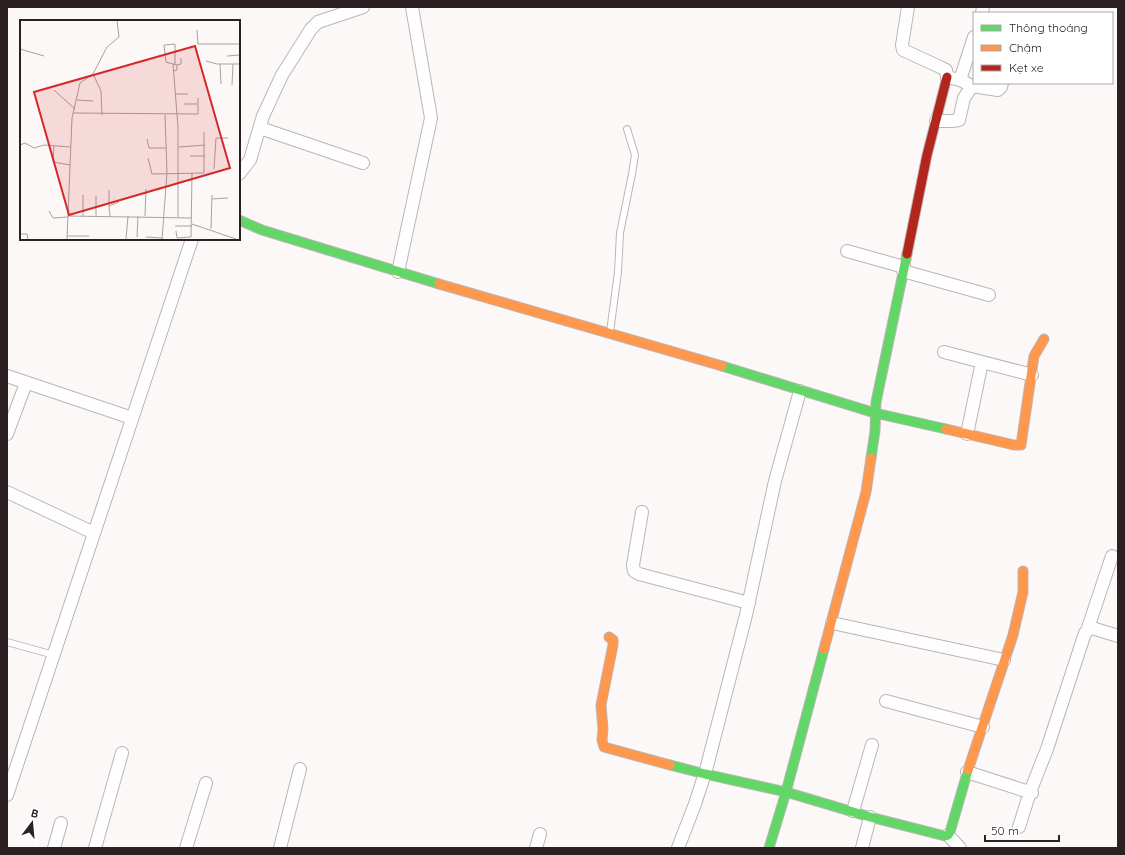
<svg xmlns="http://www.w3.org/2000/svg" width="1125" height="855" viewBox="0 0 1125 855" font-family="Quicksand,sans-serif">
<rect width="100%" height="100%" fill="#fcf8f8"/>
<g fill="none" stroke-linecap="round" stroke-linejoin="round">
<defs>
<path id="lane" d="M610 332 618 272 620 233 632 174 635 155 627 129
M7 642 54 655"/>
<path id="street" d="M908 7 902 45 903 50 940 67 946 70 947 77 960 80 972 86
M982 13 983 7
M960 80 974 37
M936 121H952L959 120 964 98 972 86 998 90 1001 87 1002 83
M260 128 363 163
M239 174 250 160 263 116 282 75 311 29 318 22 363 7
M847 251 904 267
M903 271 989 295
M398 272 431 118 412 7
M944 352 1032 375
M7 376 132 418
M7 434 26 383
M967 434 982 362
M7 492 94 533
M642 512 633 565 634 571 639 574 749 603
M832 623 1004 660
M1087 631 1112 556
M886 701 983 727
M967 772 1032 793
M7 795 192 239
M853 811 872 745
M1019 827 1030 792 1047 749 1085 633 1089 629 1092 628 1118 636
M948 835 960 848
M54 848 61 823
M95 848 122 753
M186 848 206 783
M280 848 300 769
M536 848 540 834
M678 848 695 804 706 770 746 615 775 481 800 391
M862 848 870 817"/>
<path id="fast" d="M239 220 262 230 439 284
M722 366 875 413 946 429
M871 458 875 431 876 402 907 254
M670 765 705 774 786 792 870 817 945 836 948 835 950 832 968 770
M769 848 786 792 824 649"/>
<path id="slow" d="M439 284 722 366
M946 429 1014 445H1021L1034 356 1044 339
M609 637 613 640V645L601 705 603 729 602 740 604 747 670 765
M824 649 866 492 871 458
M968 770 1013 635 1023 592V571"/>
<path id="jam" d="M907 254 927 155 947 77"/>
</defs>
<use href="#lane" stroke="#bdb5b5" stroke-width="8"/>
<use href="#street" stroke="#bdb5b5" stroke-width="14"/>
<use href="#fast" stroke="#bdb5b5" stroke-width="11"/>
<use href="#slow" stroke="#bdb5b5" stroke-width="11"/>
<use href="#jam" stroke="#bdb5b5" stroke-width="11"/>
<use href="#lane" stroke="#fffefe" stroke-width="6"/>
<use href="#street" stroke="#fffefe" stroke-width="12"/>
<use href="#fast" stroke="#63d668" stroke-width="9"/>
<use href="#slow" stroke="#ff974d" stroke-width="9"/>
<use href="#jam" stroke="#b3261e" stroke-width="9"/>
</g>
<g transform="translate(20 20)">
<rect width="220" height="220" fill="#fcf8f8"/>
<path fill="none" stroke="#a9a2a2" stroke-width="1" d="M177 10 178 24H220M0 29 24 36M207 36 220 35M186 41 197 44H220M153 44 158 107V197M155 44V24L144 25 146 42 153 44 157 45M200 44 201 64M153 51 157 50V45L161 44V38M73 54 81 71 82 95M212 65 213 44M34 70 55 89M155 74H168M57 80 73 81M164 84H177M53 93 178 94V78M127 119 129 128H146M0 125 5 123 14 128 24 125 50 127M34 126 33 142 50 145M159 127 185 125M170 136H185M128 138 132 154 184 153V112M194 149 196 118H208M89 170V186M63 175V196M76 176V196M192 179 208 178M29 191 33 198 48 197M48 196 172 198M90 196 89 186 99 182M125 196 126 169M172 204 216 219M155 206H172M191 209 192 175M156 211 157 218 171 217 172 153M0 214H7L8 219M47 216H69M117 217 118 196M126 217 143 218M47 219 52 98 60 63 73 54 87 27 99 17 97 1M106 219 108 196M142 219 147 153 145 95"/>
<path fill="#d62828" fill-opacity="0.15" stroke="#d62828" stroke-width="2" d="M175 26 210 148 49 195 14 72Z"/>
<rect width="220" height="220" fill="none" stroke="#2d2022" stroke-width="2"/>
</g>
<rect width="1125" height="855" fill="none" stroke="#2d2022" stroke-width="16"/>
<rect x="973" y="12" width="140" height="72" fill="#ffffff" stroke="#aba6a7"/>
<rect x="981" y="25" width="20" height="6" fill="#63d668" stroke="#aba6a7"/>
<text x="1009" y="32" font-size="12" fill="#2d2022">Thông thoáng</text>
<rect x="981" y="45" width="20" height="6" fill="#ff974d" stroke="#aba6a7"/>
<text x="1009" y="52" font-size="12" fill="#2d2022">Chậm</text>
<rect x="981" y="65" width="20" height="6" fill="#b3261e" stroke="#aba6a7"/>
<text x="1009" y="72" font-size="12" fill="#2d2022">Kẹt xe</text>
<g transform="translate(32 823) rotate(16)" stroke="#ffffff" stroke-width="3" paint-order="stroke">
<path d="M0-3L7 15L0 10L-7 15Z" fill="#2d2022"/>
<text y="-6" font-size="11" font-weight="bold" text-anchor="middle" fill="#2d2022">B</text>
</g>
<path d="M985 835v6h74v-6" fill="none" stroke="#2d2022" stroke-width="2"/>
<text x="991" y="835" font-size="12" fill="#2d2022" stroke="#ffffff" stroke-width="3" paint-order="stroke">50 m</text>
</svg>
